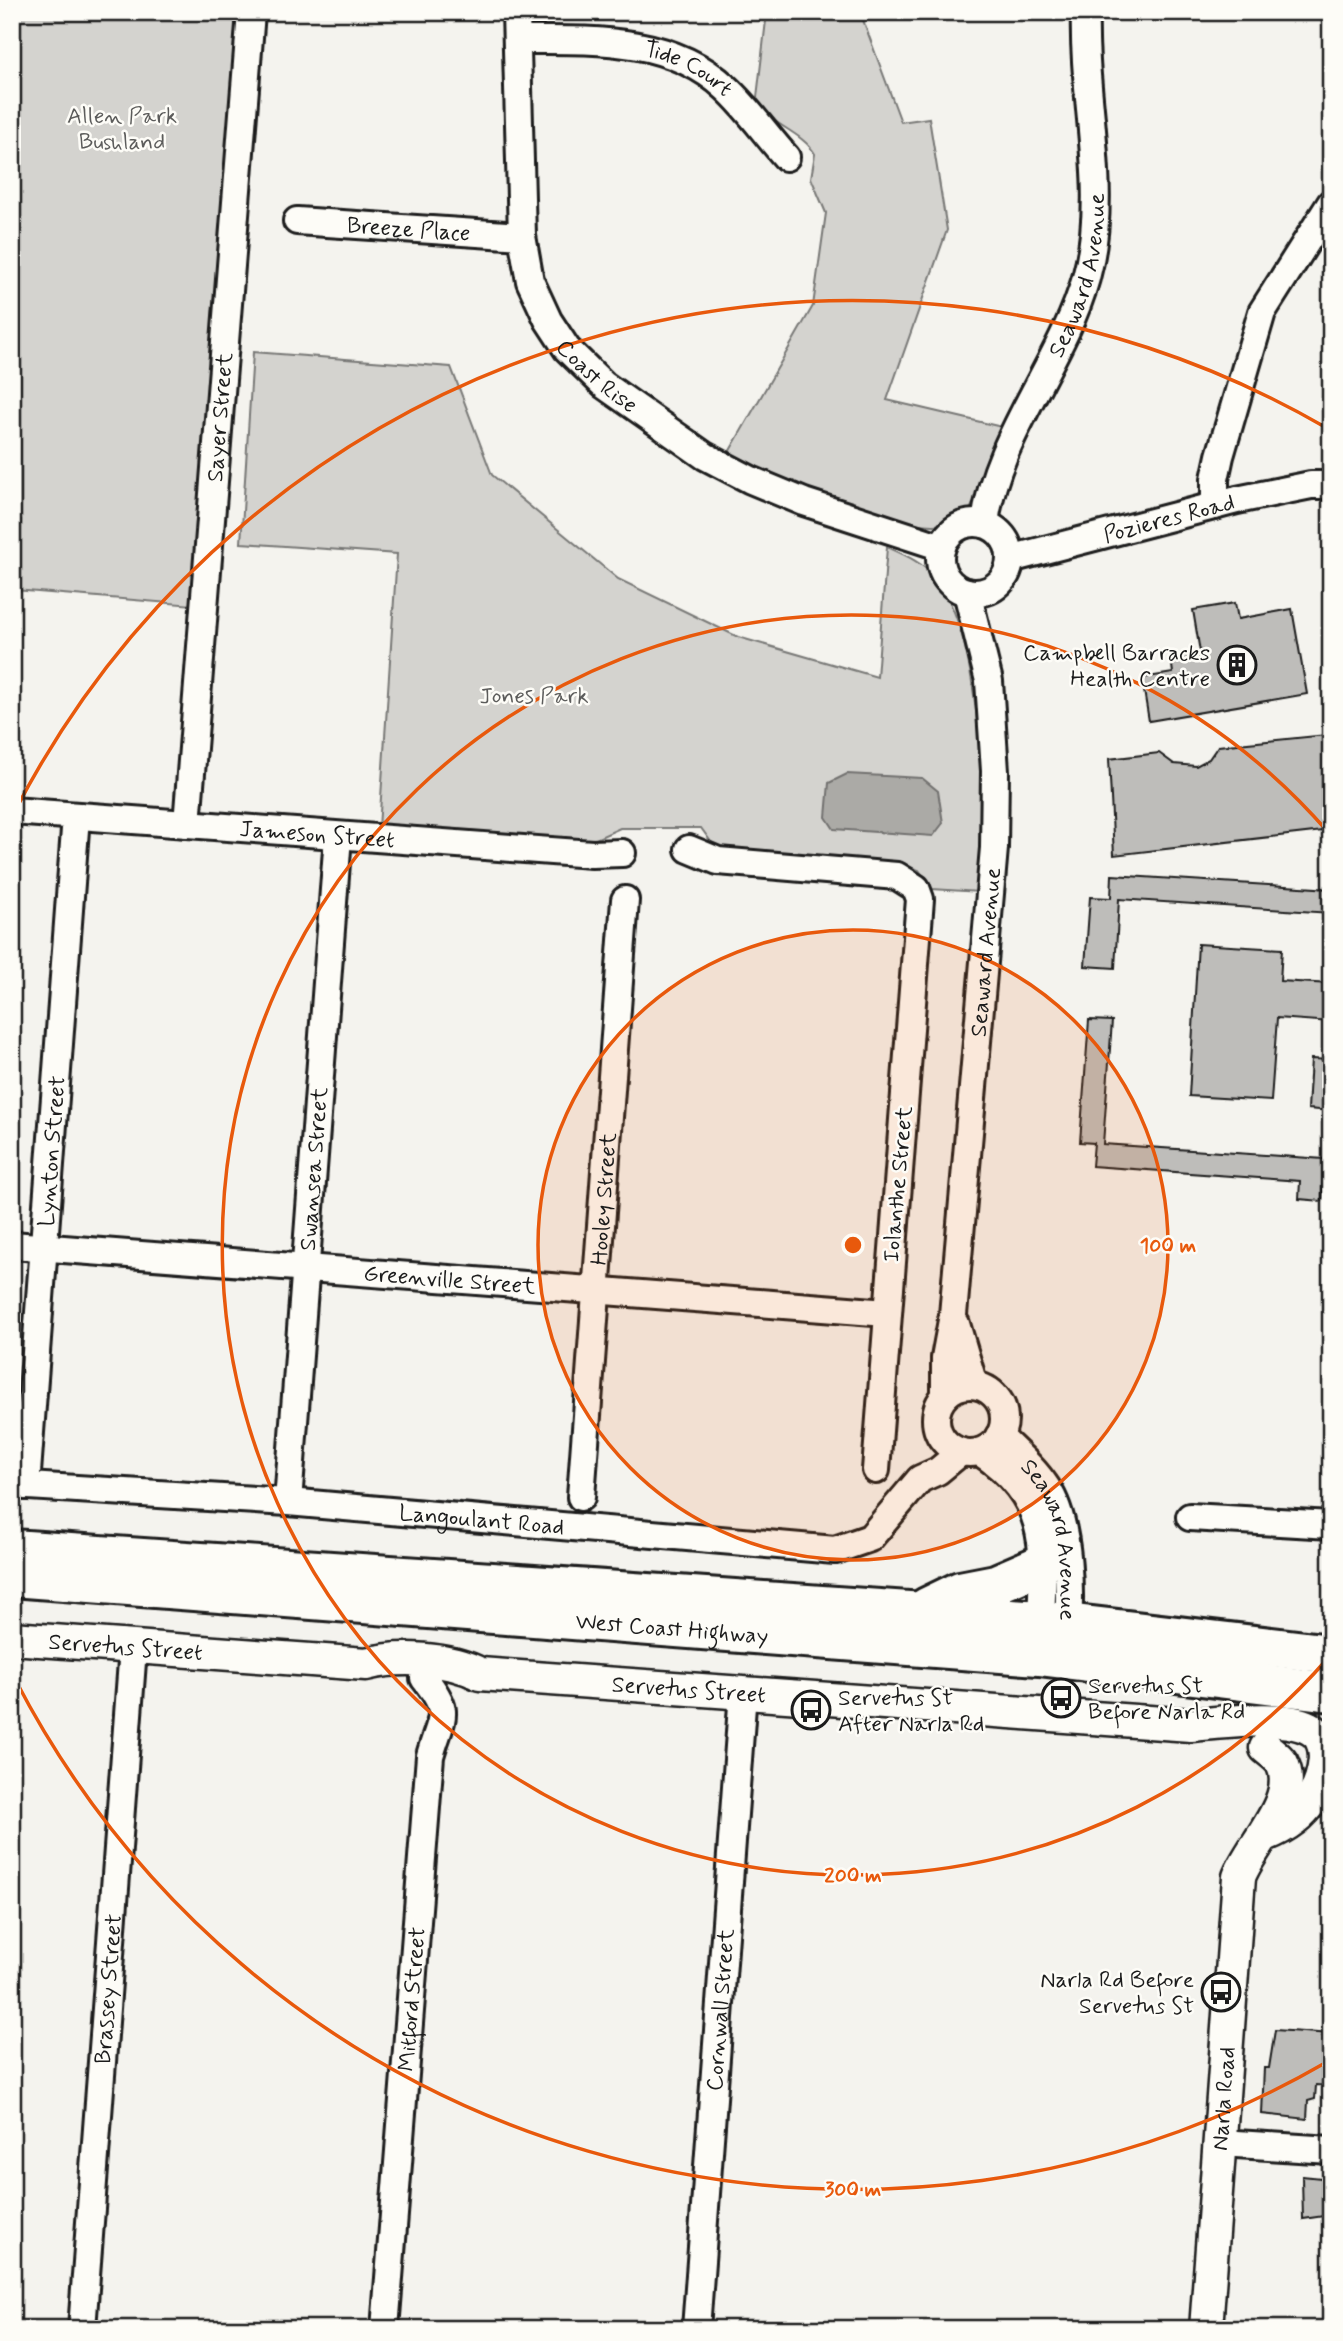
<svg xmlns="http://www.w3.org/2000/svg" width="1343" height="2341" viewBox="0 0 1343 2341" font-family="Mynerve,sans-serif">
<rect width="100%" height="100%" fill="#f4f3ee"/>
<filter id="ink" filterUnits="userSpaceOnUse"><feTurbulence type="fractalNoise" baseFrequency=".0143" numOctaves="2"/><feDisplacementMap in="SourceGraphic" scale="14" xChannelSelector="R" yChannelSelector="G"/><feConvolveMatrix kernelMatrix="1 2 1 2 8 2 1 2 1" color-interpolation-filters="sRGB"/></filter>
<g filter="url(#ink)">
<path fill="#d4d3cf" stroke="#787876" stroke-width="2" d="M12 12H241L193 605 15 590 21 520 12 519Z
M767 12H860L901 122 929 118 947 230 887 400 1006 428 971 508C963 515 955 522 944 524 899 533 770 476 728 454L813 306 826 213 811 178 815 154C804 134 774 125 756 106Z
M253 352 451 367 492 475 618 579 738 637 877 677 887 547C905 555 924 563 936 579 984 640 985 815 980 892L932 889 919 870 907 866 719 853 701 828H620L587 843 379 828 397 554 241 543Z"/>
<path fill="#abaaa6" stroke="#72716f" stroke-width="2" d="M847 774 922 778 938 791 943 823 933 836 834 829 826 817 829 783Z"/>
<path fill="#bebdba" stroke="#1c1c1c" stroke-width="2" d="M1235 603 1238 619 1292 609 1307 694 1149 721 1142 678 1173 673 1171 658 1200 652 1193 610Z
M1326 735 1328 748 1331 747V830L1114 855 1109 759 1159 753 1174 764 1196 766 1209 759 1218 746Z
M1112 875 1331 889V913L1119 899 1115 968 1085 966 1090 897 1111 898Z
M1198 944 1282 949 1280 981 1331 984V1022L1277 1018 1271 1101 1189 1096Z
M1089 1020 1112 1021 1103 1144 1324 1159 1322 1201 1299 1199 1300 1181 1092 1166 1094 1143 1080 1142Z
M1311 1059 1331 1060V1111L1308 1109Z
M1275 2030 1331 2034V2086L1316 2085 1315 2099 1308 2101 1307 2119 1262 2114 1264 2068H1269Z
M1302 2176 1331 2179V2215L1303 2219Z"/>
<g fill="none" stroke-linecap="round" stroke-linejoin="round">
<defs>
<g id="minor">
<path id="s1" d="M516 12 522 236 530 281 548 320 567 349 604 385 705 456 751 480 804 502 942 547"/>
<path id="s2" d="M517 40C589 40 669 35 726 88 748 108 766 135 786 157"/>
<path id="s3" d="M297 221 522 236"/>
<path d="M1215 506V479L1220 456 1262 312 1331 203"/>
<circle cx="975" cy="558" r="35"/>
<path id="s4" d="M985 524C994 439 1063 361 1086 278 1110 191 1082 100 1085 12"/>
<path id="s5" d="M1010 559 1237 500 1311 485H1331"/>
<path id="s6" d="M12 811 592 854 622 853"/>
<path id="s7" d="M187 824 251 12"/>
<path d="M689 849 718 861 897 876 916 888 920 899 876 1470"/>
<path id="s8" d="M12 1245 887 1313"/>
<path d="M956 1324 974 1385"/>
<circle cx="970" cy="1419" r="34"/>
<path id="s9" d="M945 1396V1358L953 1315 994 848 995 771 989 681 967 592"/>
<path id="s10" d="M999 1436C1016 1453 1034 1468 1047 1488 1071 1524 1071 1597 1067 1640"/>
<path d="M980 1452C1056 1503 1043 1557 1040 1637"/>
<path id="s11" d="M12 1485 288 1502 835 1550 870 1538 920 1479 938 1471 961 1452"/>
<path id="s12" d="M26 1486 76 816"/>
<path id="s13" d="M581 1497 625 900"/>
<path id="s14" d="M288 1502 338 836"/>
<path d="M1190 1517 1331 1525"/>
<path d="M1220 2143 1331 2150"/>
<path id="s15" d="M82 2329 133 1648"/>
<path id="s16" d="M385 2329 430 1756C441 1716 453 1714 424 1678"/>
<path id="s17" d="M696 2329 743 1692"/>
</g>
<g id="tertiary">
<path id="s18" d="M12 1638 366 1664C399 1655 449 1658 480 1674L1191 1725C1223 1723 1281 1714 1309 1728 1335 1740 1324 1779 1312 1799 1301 1816 1283 1828 1265 1835"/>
<path id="s19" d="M1206 2329 1239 1877C1250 1846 1300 1799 1282 1763 1279 1758 1271 1752 1266 1748"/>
</g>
<g id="trunk">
<path d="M12 1549 1041 1620 1331 1654"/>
<path id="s20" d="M12 1577 1039 1656 1331 1692"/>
<path d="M927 1607 960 1591 996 1584 1042 1564"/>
</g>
</defs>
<use href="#minor" stroke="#1c1c1c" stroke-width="32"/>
<use href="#tertiary" stroke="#1c1c1c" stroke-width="37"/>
<use href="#trunk" stroke="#1c1c1c" stroke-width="44"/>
<use href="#minor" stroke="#fdfcf7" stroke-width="26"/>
<use href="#tertiary" stroke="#fdfcf7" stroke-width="32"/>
<use href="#trunk" stroke="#fdfcf7" stroke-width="38"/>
</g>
</g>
<circle cx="853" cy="1245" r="315" fill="#e8590c" fill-opacity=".12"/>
<g fill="none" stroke="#e8590c" stroke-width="3.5">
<circle cx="853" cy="1245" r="315"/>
<path d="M1328 1658A630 630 0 1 1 1328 832"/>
<path d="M1325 2063A944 944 0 0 1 16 1681M16 809A944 944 0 0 1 1325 427"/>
</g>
<defs>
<symbol id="building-ring" viewBox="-11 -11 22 22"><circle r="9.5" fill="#fdfcf7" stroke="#1c1c1c" stroke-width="1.5"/><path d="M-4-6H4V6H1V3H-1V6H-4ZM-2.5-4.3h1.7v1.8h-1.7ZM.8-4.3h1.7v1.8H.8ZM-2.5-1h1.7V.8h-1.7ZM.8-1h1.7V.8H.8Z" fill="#1c1c1c"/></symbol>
<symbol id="bus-ring" viewBox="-11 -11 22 22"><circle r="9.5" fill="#fdfcf7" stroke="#1c1c1c" stroke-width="1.5"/><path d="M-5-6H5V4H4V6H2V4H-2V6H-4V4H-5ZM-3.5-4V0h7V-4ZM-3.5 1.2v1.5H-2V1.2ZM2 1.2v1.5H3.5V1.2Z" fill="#1c1c1c"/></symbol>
</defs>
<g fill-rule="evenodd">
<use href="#building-ring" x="1215" y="643" width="44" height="44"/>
<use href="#bus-ring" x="1039" y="1676" width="44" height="44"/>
<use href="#bus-ring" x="789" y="1688" width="44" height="44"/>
<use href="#bus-ring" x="1199" y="1970" width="44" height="44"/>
</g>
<g text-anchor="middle" stroke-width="5" stroke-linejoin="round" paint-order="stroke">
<g font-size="23" fill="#1c1c1c" stroke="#fdfcf7">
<text dy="8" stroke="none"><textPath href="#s2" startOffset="177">Tide Court</textPath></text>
<text dy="8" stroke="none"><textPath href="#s3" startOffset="112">Breeze Place</textPath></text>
<text dy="8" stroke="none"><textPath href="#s4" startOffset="268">Seaward Avenue</textPath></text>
<text dy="8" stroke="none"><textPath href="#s1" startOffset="388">Coast Rise</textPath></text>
<text dy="8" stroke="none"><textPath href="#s7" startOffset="408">Sayer Street</textPath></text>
<text dy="8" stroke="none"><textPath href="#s5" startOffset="164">Pozieres Road</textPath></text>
<text dy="8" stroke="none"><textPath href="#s6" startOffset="306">Jameson Street</textPath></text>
<text dy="8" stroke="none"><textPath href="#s9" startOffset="446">Seaward Avenue</textPath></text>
<text dy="8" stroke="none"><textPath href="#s12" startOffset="336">Lynton Street</textPath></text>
<text dy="8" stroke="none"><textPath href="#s14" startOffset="334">Swansea Street</textPath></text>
<text transform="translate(897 1184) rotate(-85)" y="8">Iolanthe Street</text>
<text dy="8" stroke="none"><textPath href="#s13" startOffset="299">Hooley Street</textPath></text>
<text dy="8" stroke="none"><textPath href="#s8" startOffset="439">Greenville Street</textPath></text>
<text dy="8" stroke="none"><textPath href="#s11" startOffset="471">Langoulant Road</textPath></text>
<text dy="8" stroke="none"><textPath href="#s10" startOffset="122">Seaward Avenue</textPath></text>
<text dy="8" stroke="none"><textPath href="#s20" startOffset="662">West Coast Highway</textPath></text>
<text dy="8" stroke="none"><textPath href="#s18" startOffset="114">Servetus Street</textPath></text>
<text dy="8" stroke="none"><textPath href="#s18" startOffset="681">Servetus Street</textPath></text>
<text dy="8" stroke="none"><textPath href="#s15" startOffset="341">Brassey Street</textPath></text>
<text dy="8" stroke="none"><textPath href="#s16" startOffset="331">Mitford Street</textPath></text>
<text dy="8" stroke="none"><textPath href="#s17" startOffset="320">Cornwall Street</textPath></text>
<text dy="8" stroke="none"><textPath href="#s19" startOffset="231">Narla Road</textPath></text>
</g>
<g font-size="23" fill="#5c5c5b" stroke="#fdfcf7">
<text x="122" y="123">Allen Park<tspan x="122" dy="26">Bushland</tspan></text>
<text x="534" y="703">Jones Park</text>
</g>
<g font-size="23" fill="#1c1c1c" stroke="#fdfcf7" text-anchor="end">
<text x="1210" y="660">Campbell Barracks<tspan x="1210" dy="26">Health Centre</tspan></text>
<text x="1088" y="1693" text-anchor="start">Servetus St<tspan x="1088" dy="26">Before Narla Rd</tspan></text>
<text x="838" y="1705" text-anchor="start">Servetus St<tspan x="838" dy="26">After Narla Rd</tspan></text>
<text x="1194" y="1987">Narla Rd Before<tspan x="1194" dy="26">Servetus St</tspan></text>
</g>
</g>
<circle cx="853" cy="1245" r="10" fill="#e8590c" stroke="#fdfcf7" stroke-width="3.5"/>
<g font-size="21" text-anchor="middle" font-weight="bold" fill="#e8590c" stroke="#fdfcf7" stroke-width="5" stroke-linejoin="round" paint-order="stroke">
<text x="1168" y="1252">100 m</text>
<text x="853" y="1882">200 m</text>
<text x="853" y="2196">300 m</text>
</g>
<rect width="1343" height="2341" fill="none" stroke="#fdfcf7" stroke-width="42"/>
<rect x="21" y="21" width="1301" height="2299" fill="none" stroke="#1c1c1c" stroke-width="2.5" filter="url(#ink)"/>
</svg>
